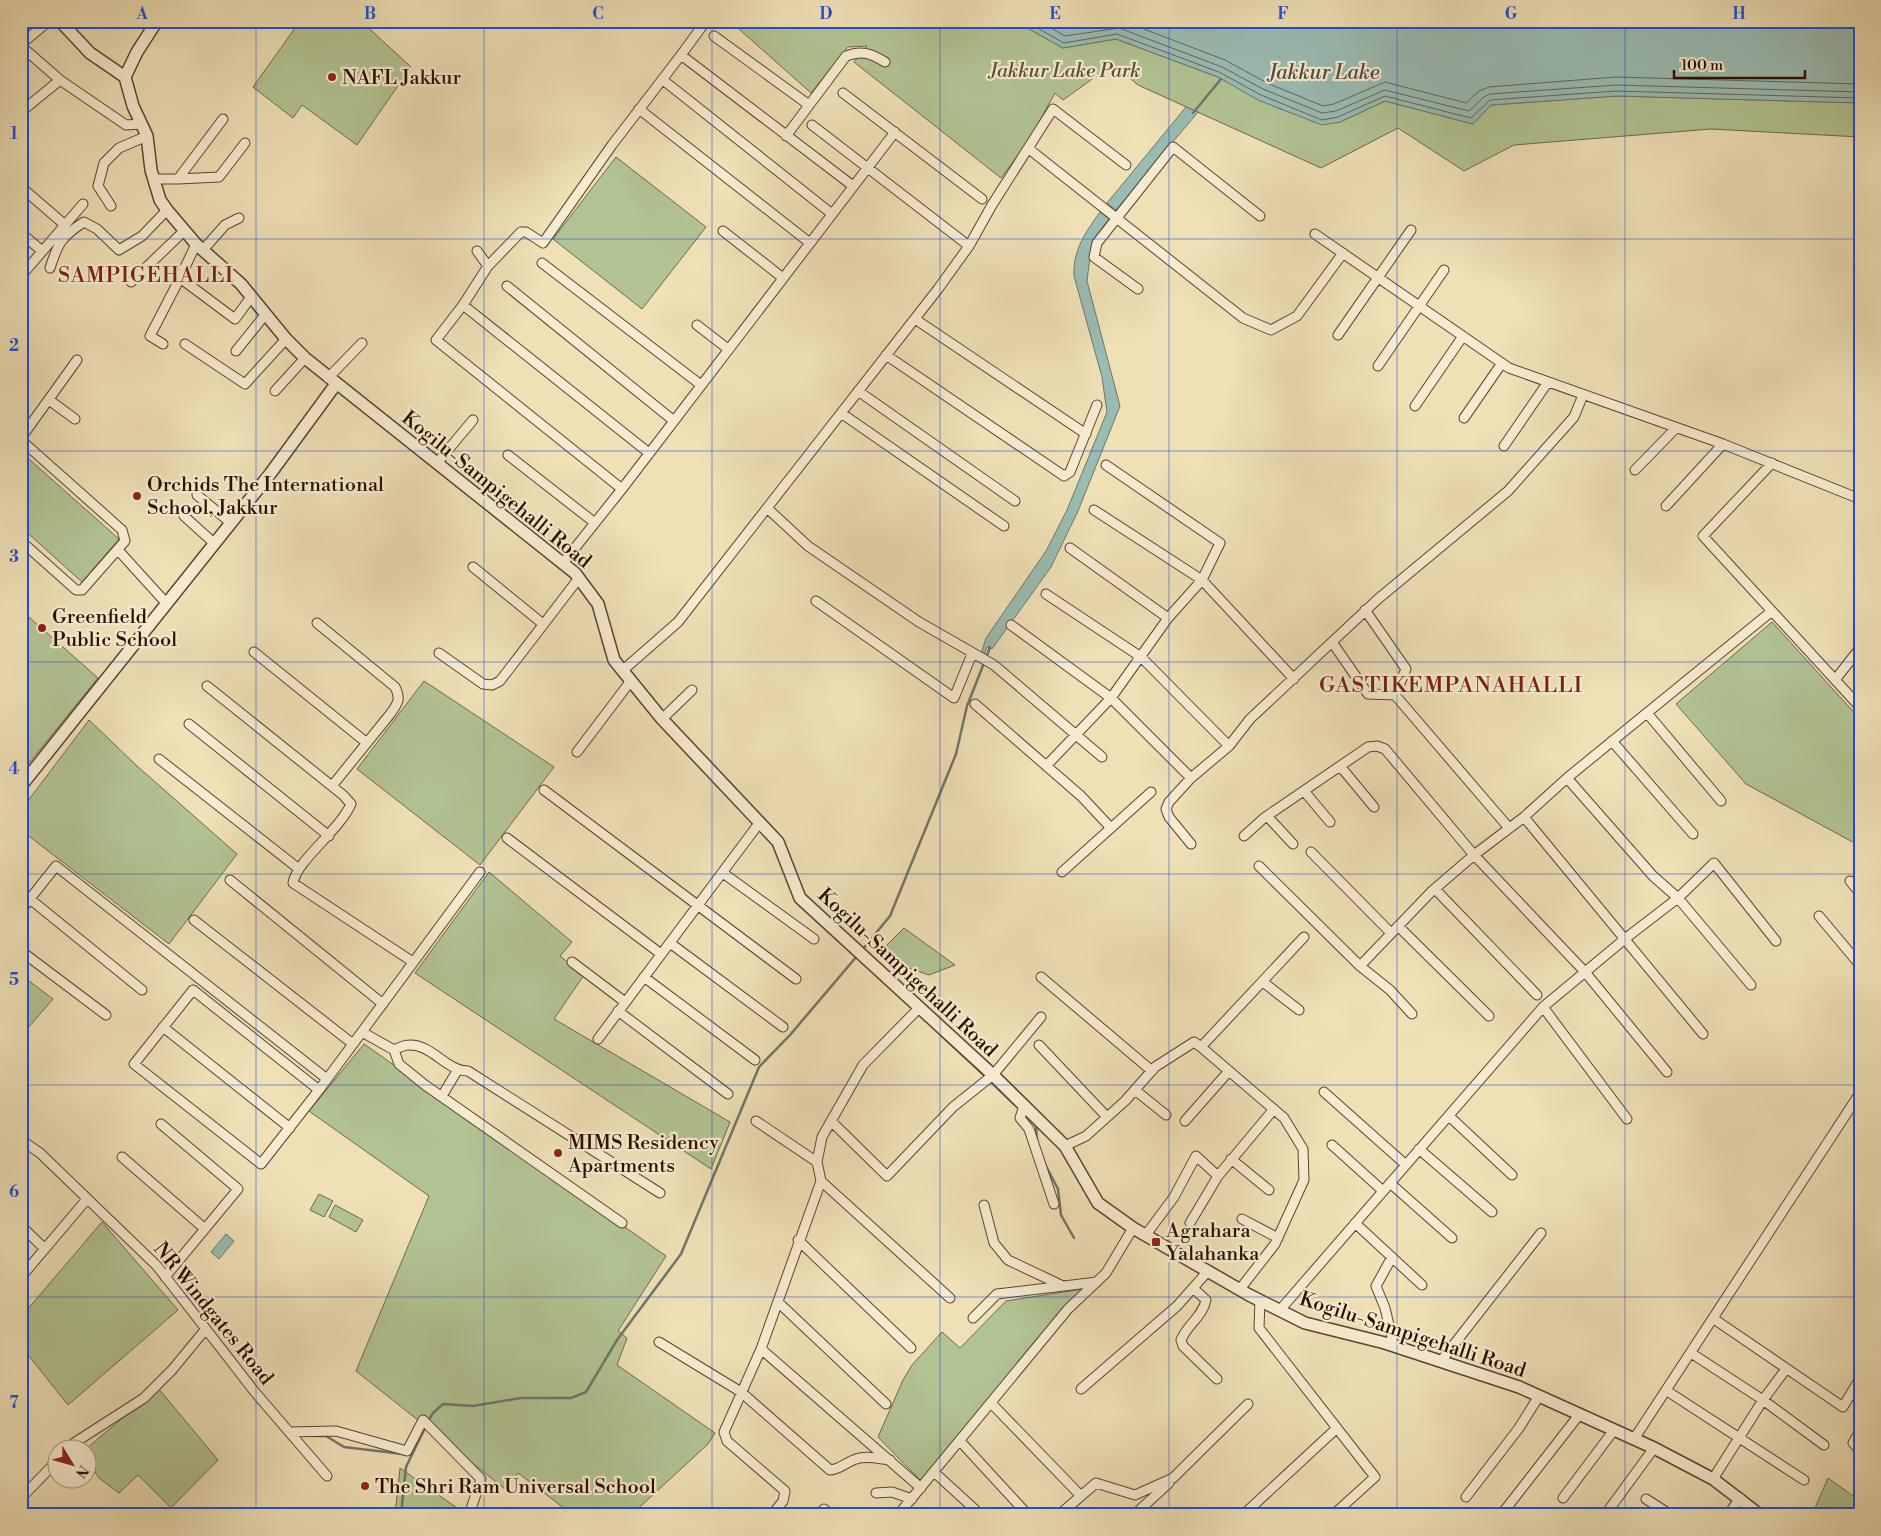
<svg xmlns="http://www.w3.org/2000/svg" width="1881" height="1536" viewBox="0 0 1881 1536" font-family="'Libre Bodoni',serif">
<rect width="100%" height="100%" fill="#efe0b6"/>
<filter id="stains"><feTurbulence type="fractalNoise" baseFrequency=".004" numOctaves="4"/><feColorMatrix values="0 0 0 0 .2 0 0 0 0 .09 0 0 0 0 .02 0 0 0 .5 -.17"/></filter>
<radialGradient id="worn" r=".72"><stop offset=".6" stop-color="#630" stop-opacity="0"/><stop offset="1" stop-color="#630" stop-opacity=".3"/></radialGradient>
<path fill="#b2c393" stroke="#6f684a" d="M300 21H361L411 67 357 145 302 105 293 118 253 87Z
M730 21H1015L1063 48 1116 39 1218 77 1280 109 1340 122 1385 101 1473 124 1491 105 1617 96 1860 103V137L1711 129 1514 145 1464 171 1398 128 1321 168 1138 85 1113 64 1063 100 1055 93 1028 142 1001 178 854 62 867 46 848 47 811 93Z
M616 157 706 227 642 309 553 239Z
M21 452 119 539 82 582 21 527Z
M21 610 98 678 21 773Z
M1772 622 1860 719V846L1746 784 1676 704Z
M424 681 554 767 480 865 357 769Z
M89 720 137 766 237 854 169 944 21 830V810Z
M489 872 572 942 560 956 584 975 554 1019 730 1122 711 1169 415 973Z
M904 928 955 965 929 975 900 965 881 951Z
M21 975 53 999 21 1036Z
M364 1044 666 1256 618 1331 627 1338 617 1365 715 1433 708 1444 631 1515H573L518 1473 505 1489 356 1371 429 1196 309 1111Z
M319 1194 333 1201 324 1217 310 1210Z
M335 1205 363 1220 356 1232 329 1217Z
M102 1222 178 1310 68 1405 21 1346V1317Z
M1083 1289 921 1481 878 1437 903 1380 912 1365 942 1332 960 1348 1006 1301Z
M158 1388 218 1460 171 1508 138 1475 119 1493 99 1478 88 1462 87 1448Z
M400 1468 467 1515H395Z
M1828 1478 1860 1501V1515H1812Z"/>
<path fill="#9abcb3" stroke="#6e766c" d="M1015 21H1860V103L1617 96 1491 105 1473 124 1385 101 1340 122 1322 125 1258 100 1218 77 1116 39 1063 48Z
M1186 107 1198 112 1116 210 1107 203Z
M1100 212 1109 219 1092 241 1087 281 1120 406 1078 511 1051 567 992 649 987 647 984 655 981 654 986 638 1046 551 1067 510 1107 412 1102 377 1074 276C1073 250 1085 233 1100 212Z
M226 1234 234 1241 219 1259 211 1252Z"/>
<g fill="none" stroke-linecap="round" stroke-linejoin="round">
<path stroke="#63655a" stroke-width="1" d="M1025 21 1064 43 1117 34 1219 72 1261 95 1322 120 1338 117 1385 96 1471 118 1490 100 1616 91 1860 98
M1038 21 1065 36 1119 28 1222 67 1263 89 1322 113 1336 111 1385 90 1469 111 1484 97 1490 94 1616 85 1860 92
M1054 21 1067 28 1104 21
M1123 21 1225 60 1267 83 1323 106 1334 104 1385 82 1466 103 1479 91 1489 87 1616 77 1860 84"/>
<path stroke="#6e766c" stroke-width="2.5" d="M1193 113 1221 79
M986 658 990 647
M862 950 890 916 956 754 967 706 984 663
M941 1035 986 1077
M990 1081 1015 1105
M1036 1124 1037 1141
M1046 1166 1058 1189 1061 1215 1074 1238
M428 1421 433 1413 443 1404 473 1406 521 1398H571L586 1392 617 1340 681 1254 759 1067 790 1035 857 956
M314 1436H326L344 1447 411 1455
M401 1515 406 1467 426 1426"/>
<defs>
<path id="minor" d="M714 36 809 105
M21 44 49 21
M21 46 60 80 22 111
M681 55 706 21
M60 80 126 125 141 124
M663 80 832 214
M843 93 982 199
M639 109 810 243
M812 125 969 246
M786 136 846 56C862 50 870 53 885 62
M1029 149 1243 318 1271 330 1297 316 1343 253
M155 179H178L223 119
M178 179 219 177 245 143
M21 187 65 225
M111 206 98 186 104 163 119 148 147 136
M723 231 783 278
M21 233 42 251
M1315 234 1509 368 1723 444 1860 499
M196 244 180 278 235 319 251 297
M203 250 225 225 239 218
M477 251 488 266
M542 263 701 385
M50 268C58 243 62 236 84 222L97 229 119 250 142 236 167 210
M21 276 83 204
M131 282 184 231
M507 286 674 421
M1138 289 1094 257 1097 243 1173 147 1260 216
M463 305 649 453
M915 319 1086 434
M697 325 728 349
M1338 335 1411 230
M163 344 150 336 180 278
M185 344 245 384 286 339
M236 351 265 315
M886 355 1064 476 1070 472 1097 405
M1378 366 1444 270
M328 378 362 343
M275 391 305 358
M858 391 1015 501
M49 400 75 419
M1415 406 1463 336
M841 413 1004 526
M1464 418 1502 363
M21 438 77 360
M21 440 122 530 125 541 82 590H76L21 541
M1504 446 1548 382
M508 455 595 523
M437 463 473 420
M1772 463 1703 536 1860 707
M1635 470 1676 428
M622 489 436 340 463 305 488 266 521 232H526L543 243 612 145 681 55 853 186
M197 495 231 523
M1666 506 1723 444
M767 508 808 546 919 622 994 665 1102 757
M1094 510 1202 580 1294 679
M184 516 215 544
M1070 548 1168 618
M118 550 167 604
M563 563 622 489 895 132
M473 567 543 624
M1046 594 1141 657 1229 746
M816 601 954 698 972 654
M1365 610 1406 669 1395 695
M317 623 395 687C401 699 398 703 391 713L332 786
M1011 625 1111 698 1191 778
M1332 642 1378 599 1508 491 1574 417 1583 395
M254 652 367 743
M439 653 483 684 492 685 500 681 579 578
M622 671 678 622 938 289 969 246 992 205 1053 109 1126 165
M1835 680 1860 648
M207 686 343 795 351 804C339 831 297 860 293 883L413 962
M975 704 1081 796 1111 828
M1647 713 1721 801
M662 719 692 690
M189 724 329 836
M1612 741 1693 834
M577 752 630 682
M159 759 299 869
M1046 766 1111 698 1168 618 1202 580 1220 543 1106 465
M1340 766 1374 807
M1567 778 1653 876 1678 898 1751 985
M544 790 796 979
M1304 791 1330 822
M1267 816 1293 844
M1524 817 1703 1034
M1244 836 1264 818 1368 747 1377 746 1385 749 1474 855 1431 892 1360 966
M507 838 661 954
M1191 844 1169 817 1166 809 1169 802 1191 778 1229 746 1250 719 1332 642 1368 694 1395 695 1509 828
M1311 852 1391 933
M1259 866 1360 966 1390 990 1412 1014
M1062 872 1151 792
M723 873 814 939
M230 880 383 1004
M1850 881 1860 893
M1435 889 1537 995
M30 899 142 990
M21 910 56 866 327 1079
M1819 916 1860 965
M194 920 353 1044
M1398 926 1489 1016
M670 943 783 1027
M21 951 106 1015
M572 962 625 1002
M644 977 755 1060
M1041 977 1152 1071
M1263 982 1299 1010
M1543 1007 1627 1119
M618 1011 728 1094
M163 1027 290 1128
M362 1032 394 1050 399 1064 425 1085 622 1223
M598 1039 760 822
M1039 1045 1107 1117
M1201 1047 1304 937
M394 1050C398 1048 405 1045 409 1045 432 1044 446 1071 468 1071L660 1193
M1667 1072 1585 972 1474 855 1524 817 1567 778 1772 611
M319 1090 193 990 134 1064 261 1164 319 1090 480 872
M1135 1090 1166 1115
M1324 1092 1406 1165
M442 1096 457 1071
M1024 1106 1020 1118 1029 1129 1054 1204
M1449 1116 1512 1175
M756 1121 817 1162
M831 1121 887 1176 953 1107 993 1075 1041 1017
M1185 1121 1229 1071
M161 1124 238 1189 165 1277
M21 1140 40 1153 157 1266 254 1391 327 1476
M1332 1145 1383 1191
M1065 1146 1086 1136 1125 1101 1155 1067 1194 1042 1201 1047 1284 1118 1303 1149 1304 1180 1275 1244 1240 1289
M1419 1149 1492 1212
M122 1157 205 1229
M1231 1159 1269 1190
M821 1181 950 1298
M1390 1183 1452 1238
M984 1205 994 1243 1008 1260 1063 1286
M1242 1219 1278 1238
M1190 1223 1218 1176
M1355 1223 1422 1285
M21 1226 45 1249
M1145 1236 1174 1197 1196 1156 1218 1176 1274 1109
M798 1240 911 1348
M1392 1257 1376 1286 1385 1308 1394 1346
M21 1277 87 1199
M1193 1288 1206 1300C1203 1316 1187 1325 1181 1340L1183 1346 1217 1379
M1260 1300 1259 1328 1375 1477 1333 1515
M779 1303 886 1404
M1280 1310 1543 1007 1626 938 1678 898 1714 863 1776 941
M973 1318 997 1294 1097 1282
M1714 1319 1843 1407 1860 1378
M659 1342 741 1392 830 1470C841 1469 846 1462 856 1459 867 1455 879 1459 890 1460
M761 1349 921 1488
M1691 1353 1763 1400 1824 1445
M1441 1361 1541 1233
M1081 1389 1177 1306 1208 1271
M1667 1391 1804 1480
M991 1403 1081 1496
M1860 1431 1853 1443 1860 1451
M289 1432 336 1431 407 1451 423 1420 481 1479 469 1515
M1634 1439 1860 1093
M960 1441 1028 1515
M68 1448 74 1443 144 1398 172 1370 205 1330
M934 1472 981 1515
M1713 1479 1763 1400 1786 1369
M876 1493 892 1492 912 1499
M1466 1497 1519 1428 1539 1396
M21 1498 58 1460
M1563 1498 1614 1430
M1646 1499 1671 1515
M824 1509 830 1515
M772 1515 783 1501 785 1491 727 1441 724 1432 761 1349 821 1181 817 1162 822 1137 863 1065 920 1007
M898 1515 1068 1309 1106 1273 1133 1228
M1059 1515 1096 1483 1135 1495 1173 1478 1248 1404
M1134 1515 1169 1483
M1243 1515 1337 1428
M1501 1515 1579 1415
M1605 1515 1654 1448
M1728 1515 1740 1498"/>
<path id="tertiary" d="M60 21 90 53 125 77 133 106 147 136 151 170 160 200 167 210 196 244 241 284 286 339 305 358 575 573 598 604 614 660 662 719 778 842 800 898 993 1075 1065 1146 1098 1203 1133 1228 1249 1295 1305 1323 1385 1343 1519 1387 1654 1448 1713 1479 1760 1515
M125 77 137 52 157 21
M21 786 270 474 336 384"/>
</defs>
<use href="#minor" stroke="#5d422e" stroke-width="11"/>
<use href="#tertiary" stroke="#5d422e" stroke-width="14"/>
<use href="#minor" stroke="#f5ebd0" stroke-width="9"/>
<use href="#tertiary" stroke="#f5ebd0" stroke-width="11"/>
</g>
<path fill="none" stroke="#1d4ed8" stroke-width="1" stroke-opacity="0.55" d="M256 21V1515M484 21V1515M712 21V1515M940 21V1515M1169 21V1515M1397 21V1515M1625 21V1515M21 239H1860M21 451H1860M21 662H1860M21 874H1860M21 1085H1860M21 1297H1860"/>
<g fill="#8f2418" stroke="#f5ebd0" stroke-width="2">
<circle cx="332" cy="77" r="5"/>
<circle cx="137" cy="496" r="5"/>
<circle cx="42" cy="628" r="5"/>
<circle cx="558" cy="1153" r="5"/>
<rect x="1151" y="1237" width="10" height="10" rx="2.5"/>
<circle cx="365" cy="1486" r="5"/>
</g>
<g text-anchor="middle" stroke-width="4.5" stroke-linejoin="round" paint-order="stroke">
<g font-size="20" font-style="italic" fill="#5b4d34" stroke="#f5ebd0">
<text x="1065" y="77">Jakkur Lake Park</text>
</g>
<g font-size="20" fill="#2c0e01" stroke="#f5ebd0" text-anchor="start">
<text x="342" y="84">NAFL Jakkur</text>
<text x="147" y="491">Orchids The International<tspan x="147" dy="23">School, Jakkur</tspan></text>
<text x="52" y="623">Greenfield<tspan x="52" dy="23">Public School</tspan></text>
<text x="568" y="1149">MIMS Residency<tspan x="568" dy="23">Apartments</tspan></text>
<text x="1166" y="1237">Agrahara<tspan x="1166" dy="23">Yalahanka</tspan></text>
<text x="375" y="1493">The Shri Ram Universal School</text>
</g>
<g font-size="20" fill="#2c0e01" stroke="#f5ebd0">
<text transform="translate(497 489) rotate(39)" y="7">Kogilu-Sampigehalli Road</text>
<text transform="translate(908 972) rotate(43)" y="7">Kogilu-Sampigehalli Road</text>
<text transform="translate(214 1313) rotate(51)" y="7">NR Windgates Road</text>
<text transform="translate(1413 1334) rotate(18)" y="7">Kogilu-Sampigehalli Road</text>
</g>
<g font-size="21" font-style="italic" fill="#524b3f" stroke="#f5ebd0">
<text x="1324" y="79">Jakkur Lake</text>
</g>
<g font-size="21" letter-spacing="1" fill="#7a1f14" stroke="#f5ebd0">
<text x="146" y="282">SAMPIGEHALLI</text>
</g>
<g font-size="22" letter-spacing="1" fill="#7a1f14" stroke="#f5ebd0">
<text x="1451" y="692">GASTIKEMPANAHALLI</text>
</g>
</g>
<rect width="1881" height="1536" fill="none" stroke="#efe0b6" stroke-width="55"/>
<g transform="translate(72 1464) rotate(127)"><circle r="24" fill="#f5ebd0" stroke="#a5937d"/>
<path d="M0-4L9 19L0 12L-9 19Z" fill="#8f2418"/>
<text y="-8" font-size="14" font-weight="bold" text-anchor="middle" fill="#2c0e01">N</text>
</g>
<path d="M1674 70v8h131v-8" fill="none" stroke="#2c0e01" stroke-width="2.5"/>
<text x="1681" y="70" font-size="15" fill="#2c0e01" stroke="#f5ebd0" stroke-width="4" paint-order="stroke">100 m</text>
<rect x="28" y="28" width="1826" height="1480" fill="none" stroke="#1d4ed8" stroke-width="2"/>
<g font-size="16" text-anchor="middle" font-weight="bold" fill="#1d4ed8">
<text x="142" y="19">A</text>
<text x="370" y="19">B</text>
<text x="598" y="19">C</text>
<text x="826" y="19">D</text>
<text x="1055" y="19">E</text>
<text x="1283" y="19">F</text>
<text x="1511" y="19">G</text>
<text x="1739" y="19">H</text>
<text x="14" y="139">1</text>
<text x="14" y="351">2</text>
<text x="14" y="562">3</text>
<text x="14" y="774">4</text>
<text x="14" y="985">5</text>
<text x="14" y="1197">6</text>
<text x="14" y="1408">7</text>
</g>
<rect width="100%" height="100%" filter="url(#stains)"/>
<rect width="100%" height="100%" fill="url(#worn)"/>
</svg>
